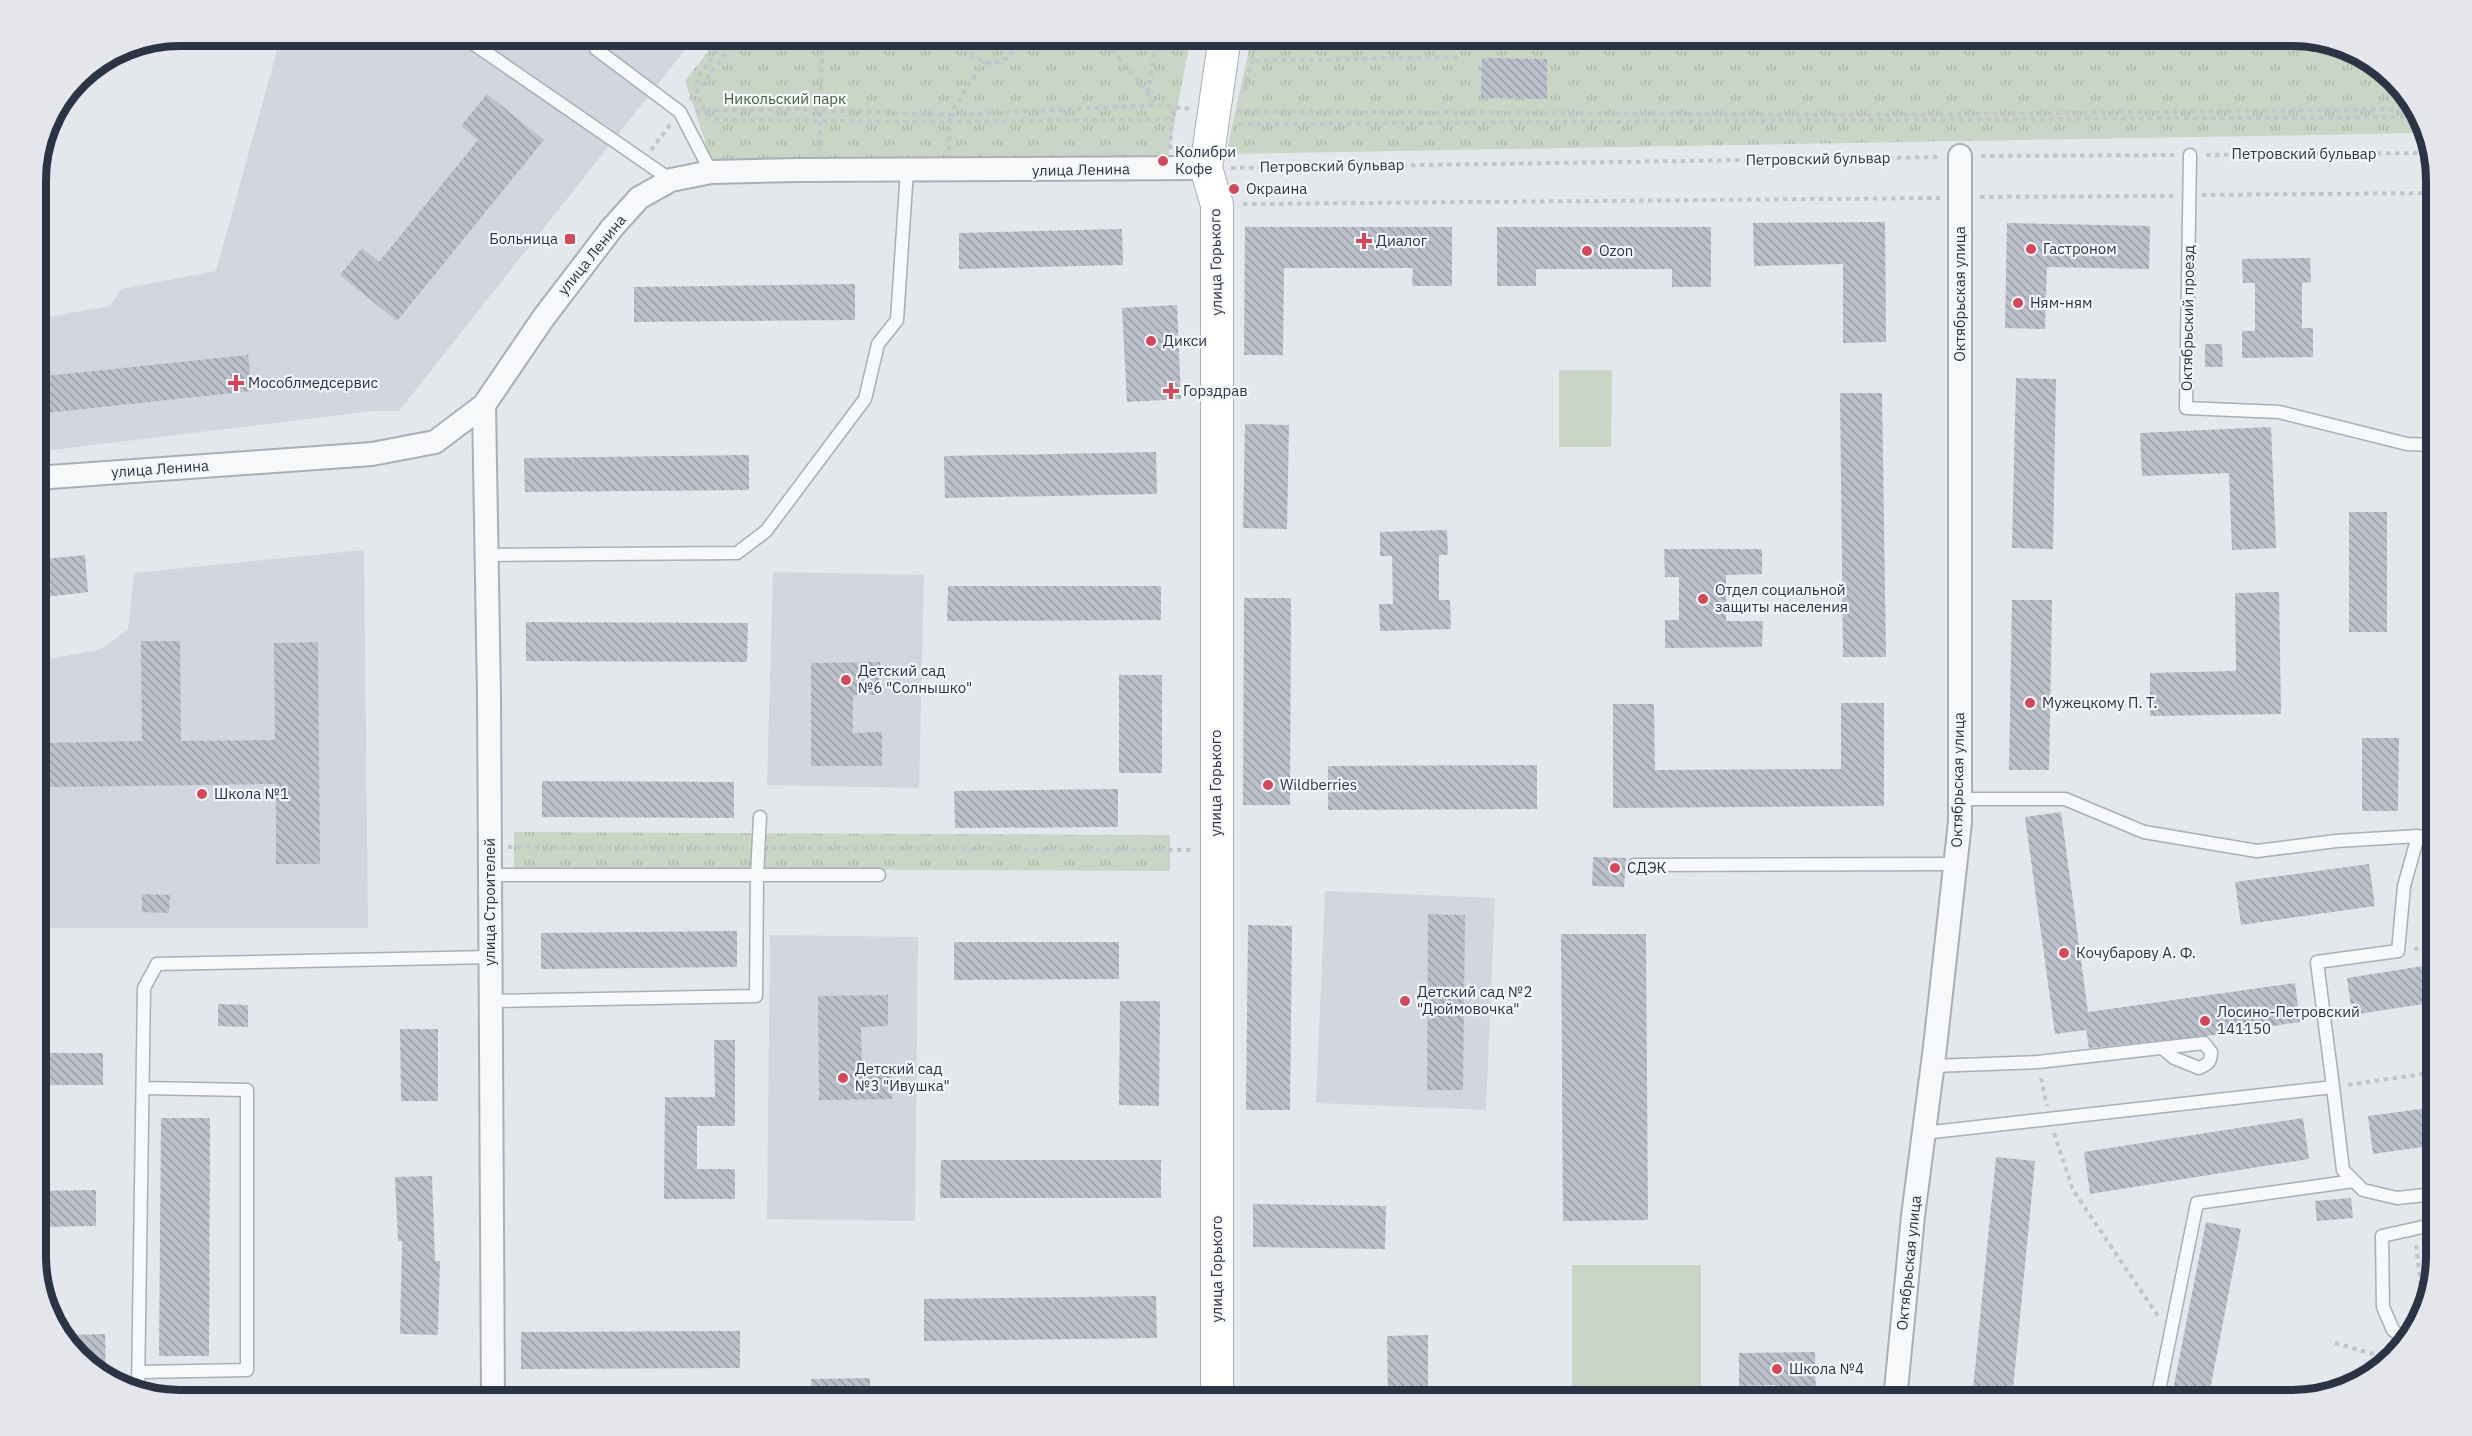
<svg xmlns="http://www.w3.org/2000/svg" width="2472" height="1436" viewBox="0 0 2472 1436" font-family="'IBM Plex Sans',sans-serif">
<defs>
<pattern id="grass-tufts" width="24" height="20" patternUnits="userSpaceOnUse" patternTransform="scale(1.5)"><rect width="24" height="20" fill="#c9d6c5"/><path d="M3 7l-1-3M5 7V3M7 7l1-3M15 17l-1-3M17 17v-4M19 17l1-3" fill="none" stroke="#adb8ab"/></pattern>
<pattern id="building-back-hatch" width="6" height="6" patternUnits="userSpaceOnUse" patternTransform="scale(1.5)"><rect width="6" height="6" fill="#bbc0ca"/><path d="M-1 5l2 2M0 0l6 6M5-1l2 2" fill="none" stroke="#989da6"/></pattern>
</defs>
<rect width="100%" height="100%" fill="#e4e7ec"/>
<path fill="#d2d6de" d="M281 36H696L399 411H374L36 452V319L110 306 121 289 216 271Z
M364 550 368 928H36V661L99 650 128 630 134 573Z
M773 572 924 575 919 788 767 785Z
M1325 891 1495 898 1486 1110 1316 1103Z
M770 935 918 937 915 1221 767 1219Z"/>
<path fill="url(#grass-tufts)" d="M720 36H1191L1168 156 713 165 685 81Z
M2311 41 2364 56 2416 108 2424 133 1226 154 1249 50Z
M514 832 1170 835V871L514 868Z"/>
<path fill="#c9d6c5" d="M1559 370H1612L1611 447H1559Z
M1572 1265H1701V1400H1572Z"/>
<path fill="url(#building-back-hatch)" d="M1482 58 1547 59V99L1481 98Z
M487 94 544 140 397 321 340 275 362 248 379 262 478 140 461 126Z
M1885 222 1886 342 1843 343V264L1754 266 1753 223Z
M2007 223 2150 226 2149 269 2047 267 2045 329 2005 328Z
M1245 227H1452V286H1412L1413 268H1284L1283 355H1244Z
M1497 227H1711V287H1672V269H1536V286H1497Z
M1122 229 1123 265 959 269V233Z
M2310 258 2311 282 2302 283V328H2313V357L2242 358V331H2255V283H2243L2242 259Z
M855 284V320L634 322V287Z
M1177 305 1181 399 1127 402 1122 308Z
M2205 344H2222L2223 367H2205Z
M248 355 252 391 36 414V377Z
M2016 378 2056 379 2053 549 2012 548Z
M1840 393H1882L1886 657H1843Z
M1245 424 1289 425 1287 529 1243 528Z
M2271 427 2276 548 2232 550 2229 473 2142 476 2140 433Z
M1156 452 1157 494 945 498 944 456Z
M749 455V490L525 492 524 458Z
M2349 512H2387V632H2349Z
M1447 530 1448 555H1439V600H1450L1451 629 1380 631 1379 604H1393L1392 556H1380V532Z
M1664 549H1762V574L1726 575V621H1763L1762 647 1665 648V620H1679V577H1665Z
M85 555 88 592 36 598V560Z
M948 586H1161V620L947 621Z
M2279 592 2281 714 2150 716V673L2236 671 2235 593Z
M1244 598H1291L1290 805H1243Z
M2012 600H2052L2049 770H2009Z
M526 622 748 623 747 662 526 661Z
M141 641H180L181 741 275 740 274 643 318 642 320 864H276V784L47 787V743L142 741Z
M880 662V695H853V733L882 732V766H811V663Z
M1119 675H1162V773H1119Z
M1841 703H1884V806L1613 808V704H1654L1655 770 1841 769Z
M2362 738H2399L2398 811H2362Z
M1537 765V809L1328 810V766Z
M542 781 734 782V818L542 817Z
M1118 789V827L955 828 954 791Z
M2061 812 2088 1012 2295 983 2300 1022 2207 1036 2089 1048 2086 1030 2055 1034 2025 817Z
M1593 857 1626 858 1624 887 1592 886Z
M2369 864 2375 906 2241 925 2235 882Z
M142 894 170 895 169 913 142 912Z
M1428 914 1465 915 1463 1090H1427Z
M1248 925 1292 926 1290 1110H1246Z
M737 931V967L541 969V933Z
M1561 934H1646L1648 1220 1563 1221Z
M954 942H1119V979L954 980Z
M2436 964V1002L2352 1015 2347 978Z
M888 995V1026L861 1027 862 1065 892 1064V1099L819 1100 818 996Z
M1120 1001H1160L1159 1106 1119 1105Z
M218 1004 248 1005V1027L218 1026Z
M400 1029H438V1101H401Z
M714 1040H735V1126H697V1169H735V1199H664L665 1097H715Z
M36 1053H103V1085H36Z
M2436 1107V1145L2373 1154 2368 1116Z
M161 1118H210L209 1356H159Z
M2303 1118 2309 1159 2090 1194 2084 1152Z
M1996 1157 2035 1161 2012 1400H1972Z
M941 1160H1161V1198H940Z
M432 1176 435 1261H440L438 1335 400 1334 402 1241H398L395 1177Z
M96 1190V1226L36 1227V1191Z
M2351 1198 2353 1218 2317 1221 2315 1201Z
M1253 1204 1386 1206 1385 1249 1253 1247Z
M2206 1222 2241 1229 2208 1400H2171Z
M1156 1296 1157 1338 924 1341V1299Z
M740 1331V1368L521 1369V1332Z
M105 1334 106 1378 62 1335Z
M1428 1335V1400H1388L1387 1336Z
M1815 1352 1816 1400H1775V1385L1739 1386V1353Z
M870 1378V1400H812L811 1379Z"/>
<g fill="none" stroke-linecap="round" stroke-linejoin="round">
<defs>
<path id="lane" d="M475 36 471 42 671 180
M1266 36 1413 40
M596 49 680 112 711 172
M2190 155 2186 408 2279 412 2407 444 2436 445
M486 555 737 553 766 531 865 399 878 344 897 320 907 170
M1960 799H2065L2144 832 2257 851 2336 841 2418 836 2436 842
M1634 865 1956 864
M490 875H879
M490 1001 756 996 757 875 760 817
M1933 1066 2038 1062 2204 1043 2211 1052C2211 1062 2208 1064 2199 1068L2174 1058 2162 1048
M2333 1087 2317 962 2398 951 2404 886 2418 836
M1924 1133 2333 1087 2343 1170 2363 1190 2397 1198 2436 1194
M2405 1340 2393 1330 2383 1307 2382 1236 2436 1224
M139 1372 247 1370V1090L143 1088
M138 1389 144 988 157 964 490 957
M2157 1400 2197 1203 2354 1181"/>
<path id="street" d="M484 405 489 696 493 1400
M36 478 372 454 435 442 484 405 544 317 612 228 639 198 671 180 711 172 799 170 1206 168
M1895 1400 1913 1216 1935 1047 1960 822V156"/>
<path id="secondary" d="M1217 1400V205L1206 168 1225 36"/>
</defs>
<use href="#lane" stroke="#a9aeb7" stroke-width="15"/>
<use href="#street" stroke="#a9aeb7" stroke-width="26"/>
<use href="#secondary" stroke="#a9aeb7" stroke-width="34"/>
<path stroke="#c2c5cb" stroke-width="4" stroke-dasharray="4.5 4.5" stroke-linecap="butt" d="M728 36 697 78C696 97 700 113 719 120L949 122 1172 119
M809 36 822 53 819 150
M835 36 844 43 855 42 860 36
M968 36 967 38 973 56 991 64 1009 58 1017 40 1016 36
M1101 36 1156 104
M1017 40 1100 37
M1254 46 1252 61 1460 57
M817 47 835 38
M1245 90 1252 61
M1148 93 1157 36
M690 100 739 36
M696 111 792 109 950 115 984 61
M1237 111 1863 115 2417 109
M1239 124 2419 117
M1170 149 1173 107
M651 150 670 125
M949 150 950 115 1157 105 1191 109
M2206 155 2430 153
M1981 156 2174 155
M1231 168 1940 157
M2202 195 2436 193
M1980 197 2174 196
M1243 204 1940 198
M508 847 744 848
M772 848 1194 850
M2414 949 2436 946
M2424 1074 2436 1062
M2041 1078 2047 1106
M2348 1085 2436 1072
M2054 1133 2073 1190 2158 1316
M2416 1245 2423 1304
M2335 1343 2387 1358"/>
<use href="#lane" stroke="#f7f8fa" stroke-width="12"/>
<use href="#street" stroke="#f7f8fa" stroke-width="22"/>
<use href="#secondary" stroke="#fff" stroke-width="32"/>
</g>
<g fill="#d1495b" stroke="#f4f6f9" stroke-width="2">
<circle cx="1163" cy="161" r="6"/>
<circle cx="1234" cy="189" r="6"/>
<rect x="564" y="233" width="12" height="12" rx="3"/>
<path d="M1361 232h6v6h6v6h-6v6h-6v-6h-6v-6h6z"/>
<circle cx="2031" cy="249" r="6"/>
<circle cx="1587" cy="251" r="6"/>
<circle cx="2018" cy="303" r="6"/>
<circle cx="1151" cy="341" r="6"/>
<path d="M233 374h6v6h6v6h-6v6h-6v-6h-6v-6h6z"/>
<path d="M1168 382h6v6h6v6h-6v6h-6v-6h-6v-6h6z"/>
<circle cx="1703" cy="599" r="6"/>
<circle cx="846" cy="680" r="6"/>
<circle cx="2030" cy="703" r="6"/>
<circle cx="1268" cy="785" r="6"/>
<circle cx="202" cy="794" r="6"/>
<circle cx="1615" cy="868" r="6"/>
<circle cx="2064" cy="953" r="6"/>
<circle cx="1405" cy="1001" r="6"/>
<circle cx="2205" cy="1021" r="6"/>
<circle cx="843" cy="1078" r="6"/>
<circle cx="1777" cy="1369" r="6"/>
</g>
<g text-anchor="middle" stroke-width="4.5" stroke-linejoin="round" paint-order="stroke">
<g font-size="15" fill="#3f6138" stroke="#f4f6f9">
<text x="785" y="104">Никольский парк</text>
</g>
<g font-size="15" fill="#2b3445" stroke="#f4f6f9" text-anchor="start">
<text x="1175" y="157">Колибри<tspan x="1175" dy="17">Кофе</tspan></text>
<text x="1246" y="194">Окраина</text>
<text x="558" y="244" text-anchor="end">Больница</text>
<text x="1376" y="246">Диалог</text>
<text x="2043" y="254">Гастроном</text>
<text x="1599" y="256">Ozon</text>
<text x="2030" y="308">Ням-ням</text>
<text x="1163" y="346">Дикси</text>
<text x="248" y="388">Мособлмедсервис</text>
<text x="1183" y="396">Горздрав</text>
<text x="1715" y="595">Отдел социальной<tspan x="1715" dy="17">защиты населения</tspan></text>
<text x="858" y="676">Детский сад<tspan x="858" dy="17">№6 "Солнышко"</tspan></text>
<text x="2042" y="708">Мужецкому П. Т.</text>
<text x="1280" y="790">Wildberries</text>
<text x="214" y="799">Школа №1</text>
<text x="1627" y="873">СДЭК</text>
<text x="2076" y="958">Кочубарову А. Ф.</text>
<text x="1417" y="997">Детский сад №2<tspan x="1417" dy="17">"Дюймовочка"</tspan></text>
<text x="2217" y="1017">Лосино-Петровский<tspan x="2217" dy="17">141150</tspan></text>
<text x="855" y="1074">Детский сад<tspan x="855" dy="17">№3 "Ивушка"</tspan></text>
<text x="1789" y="1374">Школа №4</text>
</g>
<g font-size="15" fill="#2b3445" stroke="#f4f6f9">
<text x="2304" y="159">Петровский бульвар</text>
<text transform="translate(1818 159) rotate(-1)" y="5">Петровский бульвар</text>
<text transform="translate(1332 166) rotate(-1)" y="5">Петровский бульвар</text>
<text transform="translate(1081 170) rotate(-1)" y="5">улица Ленина</text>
<text transform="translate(592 255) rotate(-51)" y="5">улица Ленина</text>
<text transform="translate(1216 262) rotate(-91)" y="5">улица Горького</text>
<text transform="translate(1960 294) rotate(-90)" y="5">Октябрьская улица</text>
<text transform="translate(2188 318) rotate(-89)" y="5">Октябрьский проезд</text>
<text transform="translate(160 469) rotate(-4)" y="5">улица Ленина</text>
<text transform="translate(1958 780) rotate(-89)" y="5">Октябрьская улица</text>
<text transform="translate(1216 783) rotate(-90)" y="5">улица Горького</text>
<text transform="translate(490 902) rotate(-90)" y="5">улица Строителей</text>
<text transform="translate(1909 1263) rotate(-84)" y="5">Октябрьская улица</text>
<text transform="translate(1217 1269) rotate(-90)" y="5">улица Горького</text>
</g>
</g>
<path d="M0 0H2472V1436H0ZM180 46H2292A134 134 0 0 1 2426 180V1256A134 134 0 0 1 2292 1390H180A134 134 0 0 1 46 1256V180A134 134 0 0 1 180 46Z" fill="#e4e6eb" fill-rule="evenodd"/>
<path fill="none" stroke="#2b3445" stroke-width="8" d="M180 46H2292A134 134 0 0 1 2426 180V1256A134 134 0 0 1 2292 1390H180A134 134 0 0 1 46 1256V180A134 134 0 0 1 180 46Z"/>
</svg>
